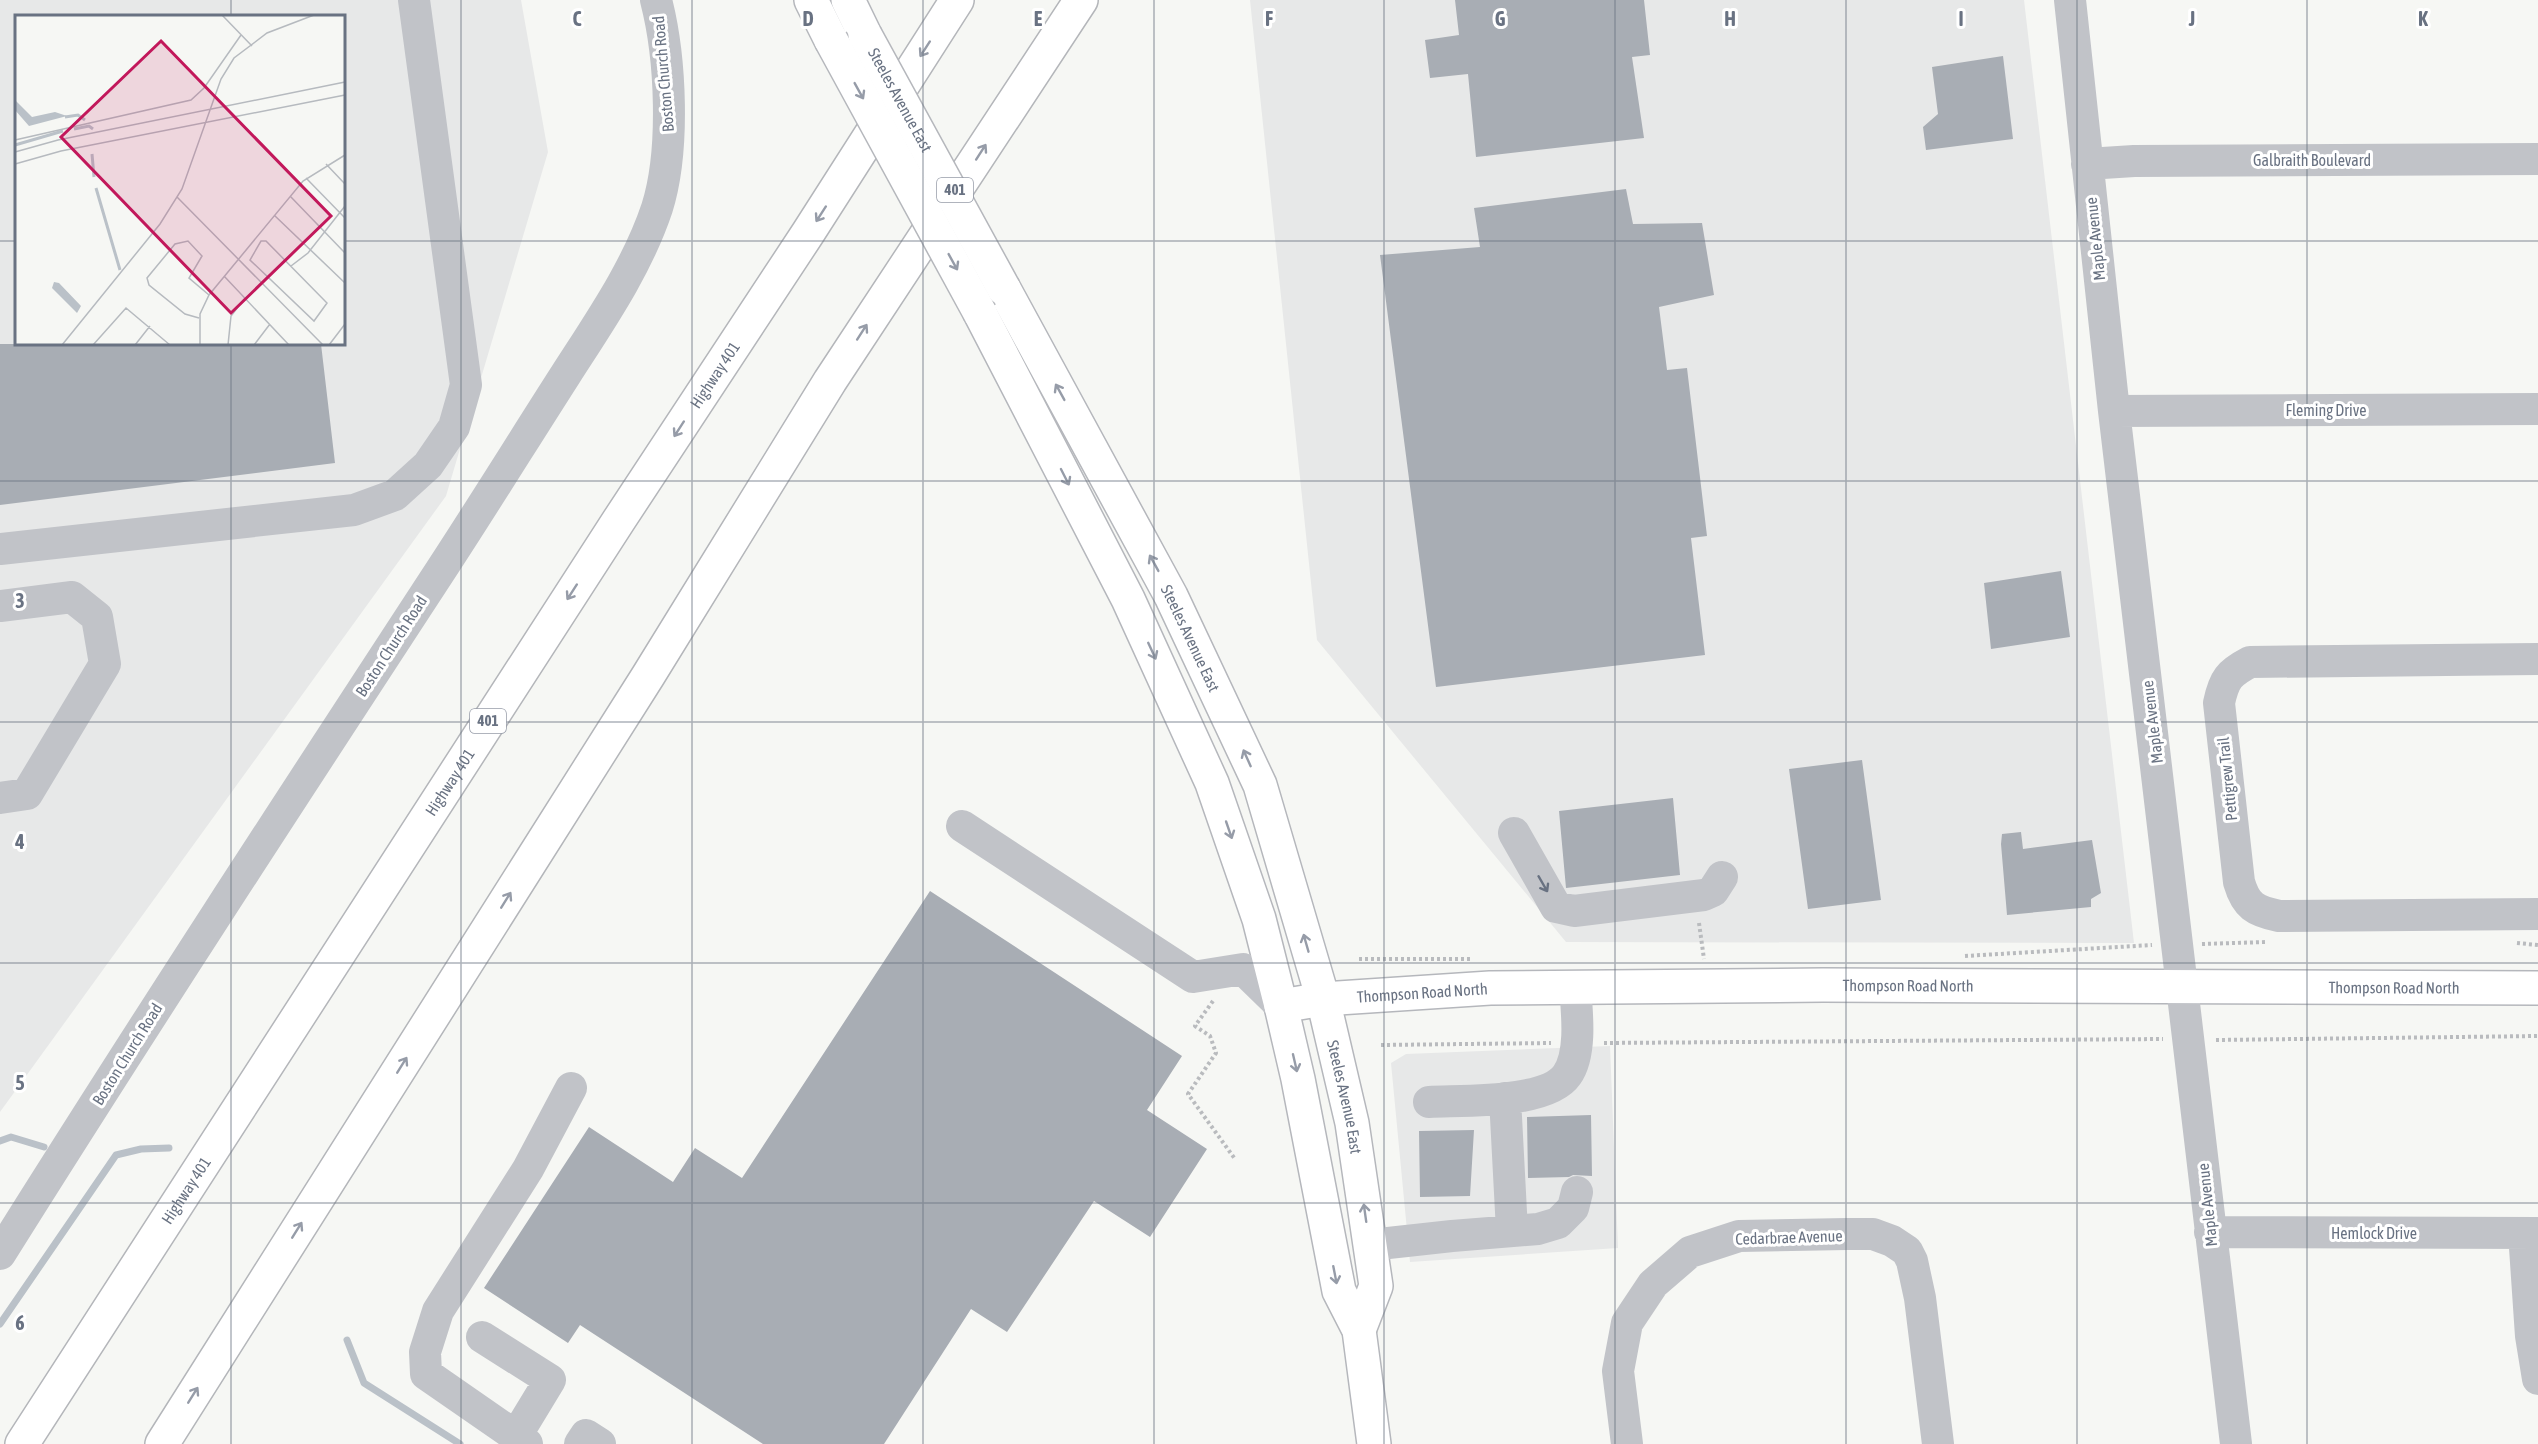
<svg xmlns="http://www.w3.org/2000/svg" width="2538" height="1444" viewBox="0 0 2538 1444" font-family="'Asap Condensed',sans-serif">
<rect width="100%" height="100%" fill="#f6f7f4"/>
<path fill="#e7e8e8" fill-rule="evenodd" d="M0 0H521L548 152 446 496 0 1112ZM16 16H344V344H16Z
M1250 0H2024L2134 943 1566 942 1317 640Z
M1610 1046 1618 1248 1410 1262 1391 1063 1406 1054Z"/>
<g fill="none" stroke-linecap="round" stroke-linejoin="round">
<path stroke="#bac1c8" stroke-width="7" d="M0 1141 11 1137 44 1147
M0 1324 116 1155 141 1149 169 1148
M347 1340 364 1383 460 1444"/>
</g>
<path fill="#a8adb4" d="M1455 0H1644L1650 55 1632 57 1644 138 1476 157 1468 74 1430 78 1425 40 1459 35Z
M2003 56 2013 139 1926 150 1923 127 1938 114 1932 67Z
M1626 189 1633 224 1702 223 1714 295 1659 307 1667 370 1687 368 1707 536 1691 538 1705 655 1436 687 1380 255 1480 247 1474 208Z
M0 344H321L335 463 0 505Z
M2061 571 2070 637 1991 649 1984 583Z
M1862 760 1881 900 1808 909 1789 769Z
M1673 798 1680 875 1566 888 1559 811Z
M2021 832 2023 849 2092 840 2101 893 2091 899V907L2007 915 2001 844 2002 834Z
M930 891 1182 1056 1147 1110 1207 1149 1150 1237 1094 1201 1007 1332 971 1309 884 1444H763L580 1325 568 1343 484 1288 589 1127 673 1182 695 1148 742 1178Z
M1591 1115 1592 1176 1573 1175 1569 1177 1528 1178 1527 1117Z
M1474 1130 1470 1196 1420 1197 1419 1131Z"/>
<g fill="none" stroke-linecap="round" stroke-linejoin="round">
<defs>
<g id="major">
<path d="M811 0 831 40"/>
<path d="M848 0 865 35"/>
<path id="s1" d="M1004 289 1171 596 1260 785 1323 999 1352 1123 1376 1286 1359 1330"/>
<path d="M980 313 1128 599 1212 783 1259 919 1281 1006 1298 1079 1339 1291 1359 1330 1374 1444"/>
<path id="s2" d="M1281 1006 1323 999 1490 988 1823 985 2538 988"/>
</g>
<g id="highway">
<path id="s3" d="M22 1444 619 520 808 233 957 0"/>
<path d="M162 1444 648 676 830 381 1081 0"/>
</g>
</defs>
<use href="#major" stroke="#b5b7bc" stroke-width="36"/>
<use href="#highway" stroke="#b4b6ba" stroke-width="36"/>
<path stroke="#b9bbbe" stroke-width="4" stroke-dasharray="3 3" stroke-linecap="butt" d="M1699 923 1704 959
M2517 943 2538 945
M2202 944 2266 942
M1965 956 2152 945
M1359 959H1473
M1213 1001 1195 1026 1210 1036 1216 1053 1188 1094 1235 1159
M2216 1040 2538 1036
M1604 1043 2163 1039
M1381 1045 1551 1043"/>
<path stroke="#c1c3c8" stroke-width="32" d="M2070 0 2114 411 2236 1444
M2087 164 2134 161 2538 159
M2114 411 2538 409
M0 549 354 510 395 495 428 465 454 427 466 385 414 0
M0 606 72 597 97 617 105 664 27 794 0 798
M2538 659 2250 662C2229 673 2224 679 2219 703L2239 882C2246 906 2255 911 2279 916L2538 914
M962 826 1193 977 1243 969 1281 1006
M1514 833 1556 907 1574 911 1704 895 1713 891 1722 877
M1505 1098 1512 1231
M1429 1102C1463 1100 1547 1104 1567 1075 1582 1054 1577 1012 1575 987
M2210 1232 2538 1233
M2524 1233 2531 1336 2538 1379
M1370 1245 1452 1236 1538 1229 1558 1223 1573 1208 1577 1192
M0 1254C143 1026 290 801 437 576 481 509 523 441 566 374 600 321 637 268 657 208 675 151 671 58 656 0
M482 1337 550 1380 516 1436
M527 1444 426 1374 425 1352 438 1311 528 1169 571 1088
M580 1444 586 1435 600 1444
M1627 1444 1618 1371 1627 1323 1653 1284 1690 1252 1739 1236 1847 1234H1873L1892 1241 1907 1251 1912 1261 1920 1298 1938 1444"/>
<use href="#major" stroke="#fff" stroke-width="33"/>
<use href="#highway" stroke="#fff" stroke-width="33"/>
<defs>
<g id="major-bridge">
<path id="s4" d="M865 35 1004 289"/>
<path d="M831 40 980 313"/>
</g>
</defs>
<use href="#major-bridge" stroke="#b5b7bc" stroke-width="36" stroke-linecap="butt"/>
<use href="#major-bridge" stroke="#fff" stroke-width="33"/>
</g>
<defs><path id="oneway-shaft" d="M-6 0H5M1.5-3L5.5 0L1.5 3" fill="none" stroke-width="1.6" stroke-linecap="round" stroke-linejoin="round" transform="scale(1.5)"/></defs>
<g stroke="#969ca8">
<use href="#oneway-shaft" transform="translate(925 49) rotate(123)"/>
<use href="#oneway-shaft" transform="translate(859 91) rotate(61)"/>
<use href="#oneway-shaft" transform="translate(981 152) rotate(-57)"/>
<use href="#oneway-shaft" transform="translate(821 214) rotate(123)"/>
<use href="#oneway-shaft" transform="translate(953 262) rotate(61)"/>
<use href="#oneway-shaft" transform="translate(862 332) rotate(-57)"/>
<use href="#oneway-shaft" transform="translate(1060 392) rotate(-119)"/>
<use href="#oneway-shaft" transform="translate(679 429) rotate(123)"/>
<use href="#oneway-shaft" transform="translate(1065 477) rotate(63)"/>
<use href="#oneway-shaft" transform="translate(1154 563) rotate(-119)"/>
<use href="#oneway-shaft" transform="translate(572 592) rotate(123)"/>
<use href="#oneway-shaft" transform="translate(1152 651) rotate(65)"/>
<use href="#oneway-shaft" transform="translate(1247 758) rotate(-114)"/>
<use href="#oneway-shaft" transform="translate(1229 830) rotate(71)"/>
<use href="#oneway-shaft" transform="translate(506 900) rotate(-58)"/>
<use href="#oneway-shaft" transform="translate(1306 943) rotate(-106)"/>
<use href="#oneway-shaft" transform="translate(1295 1063) rotate(77)"/>
<use href="#oneway-shaft" transform="translate(402 1065) rotate(-58)"/>
<use href="#oneway-shaft" transform="translate(1365 1213) rotate(-98)"/>
<use href="#oneway-shaft" transform="translate(297 1230) rotate(-58)"/>
<use href="#oneway-shaft" transform="translate(1335 1275) rotate(79)"/>
<use href="#oneway-shaft" transform="translate(193 1395) rotate(-58)"/>
</g>
<use stroke="#697282" href="#oneway-shaft" transform="translate(1543 884) rotate(60)"/>
<path fill="none" stroke="#697282" stroke-width="1.5" stroke-opacity="0.55" d="M231 0V16M461 0V1444M692 0V1444M923 0V1444M1154 0V1444M1384 0V1444M1615 0V1444M1846 0V1444M2077 0V1444M2307 0V1444M0 241H16M344 241H2538M231 344V1444M0 481H2538M0 722H2538M0 963H2538M0 1203H2538"/>
<g text-anchor="middle" stroke-width="6" stroke-linejoin="round" paint-order="stroke">
<g fill="#fff" stroke="#969ca8" stroke-width="1.5">
<rect x="937" y="178" width="36" height="24" rx="4.5"/>
<rect x="470" y="709" width="36" height="24" rx="4.5"/>
</g>
<g font-size="15" font-weight="bold" fill="#697282">
<text x="955" y="195">401</text>
<text x="488" y="726">401</text>
</g>
<g font-size="16" fill="#697282" stroke="#fff">
<text transform="translate(663 74) rotate(-95)" y="6">Boston Church Road</text>
<text dy="6" stroke="none"><textPath href="#s4" startOffset="74">Steeles Avenue East</textPath></text>
<text x="2312" y="166">Galbraith Boulevard</text>
<text transform="translate(2095 239) rotate(-96)" y="6">Maple Avenue</text>
<text dy="6" stroke="none"><textPath href="#s3" startOffset="1274">Highway 401</textPath></text>
<text x="2326" y="416">Fleming Drive</text>
<text dy="6" stroke="none"><textPath href="#s1" startOffset="396">Steeles Avenue East</textPath></text>
<text transform="translate(391 646) rotate(-57)" y="6">Boston Church Road</text>
<text transform="translate(2152 722) rotate(-97)" y="6">Maple Avenue</text>
<text transform="translate(2227 779) rotate(-96)" y="6">Pettigrew Trail</text>
<text dy="6" stroke="none"><textPath href="#s3" startOffset="788">Highway 401</textPath></text>
<text dy="6" stroke="none"><textPath href="#s2" startOffset="628">Thompson Road North</textPath></text>
<text dy="6" stroke="none"><textPath href="#s2" startOffset="1114">Thompson Road North</textPath></text>
<text dy="6" stroke="none"><textPath href="#s2" startOffset="142">Thompson Road North</textPath></text>
<text transform="translate(127 1054) rotate(-58)" y="6">Boston Church Road</text>
<text dy="6" stroke="none"><textPath href="#s1" startOffset="882">Steeles Avenue East</textPath></text>
<text dy="6" stroke="none"><textPath href="#s3" startOffset="302">Highway 401</textPath></text>
<text transform="translate(2207 1205) rotate(-96)" y="6">Maple Avenue</text>
<text x="2374" y="1239">Hemlock Drive</text>
<text transform="translate(1789 1237) rotate(-2)" y="6">Cedarbrae Avenue</text>
</g>
</g>
<g transform="translate(15 15)">
<rect width="330" height="330" fill="#f6f7f4"/>
<path d="M0 85 17 102 40 97 52 101 14 111 0 95ZM39 267 44 268 66 291 62 298 37 273Z" fill="#bac1c8"/>
<path fill="none" stroke="#bac1c8" stroke-width="3" d="M50 102 63 100 70 105M59 114 74 111 78 114M0 130 48 116M77 139 79 162M81 173 105 255"/>
<path fill="none" stroke="#b6babf" stroke-width="1.5" d="M207 0 237 31M0 125 176 85 189 73 226 20M0 137 43 125 330 67M0 149 46 136 330 80M311 149 330 169M291 163 330 203M275 181 330 238M162 182 308 330M259 200 330 268M246 226H251L312 288 299 306 235 245ZM276 251 293 238 330 191M209 261 274 330M184 303 170 299 134 270 132 263 160 229 173 226 187 241 174 263 194 280M47 330 145 209 167 174 206 64 219 43 252 18 299 0M78 330 111 293 155 330M120 330 135 311M185 330V299L194 280 288 166 330 140M213 330 216 301 230 283M239 330 255 309M314 330 330 309"/>
<path fill="#c2185b" fill-opacity="0.15" stroke="#c2185b" stroke-width="3" d="M146 26 316 201 216 298 46 122Z"/>
<rect width="330" height="330" fill="none" stroke="#697282" stroke-width="3"/>
</g>
<g font-size="20" text-anchor="middle" font-weight="bold" fill="#697282" stroke="#fff" stroke-width="6" stroke-linejoin="round" paint-order="stroke">
<text x="577" y="26">C</text>
<text x="808" y="26">D</text>
<text x="1038" y="26">E</text>
<text x="1269" y="26">F</text>
<text x="1500" y="26">G</text>
<text x="1730" y="26">H</text>
<text x="1961" y="26">I</text>
<text x="2192" y="26">J</text>
<text x="2423" y="26">K</text>
<text x="20" y="608">3</text>
<text x="20" y="849">4</text>
<text x="20" y="1090">5</text>
<text x="20" y="1330">6</text>
</g>
</svg>
